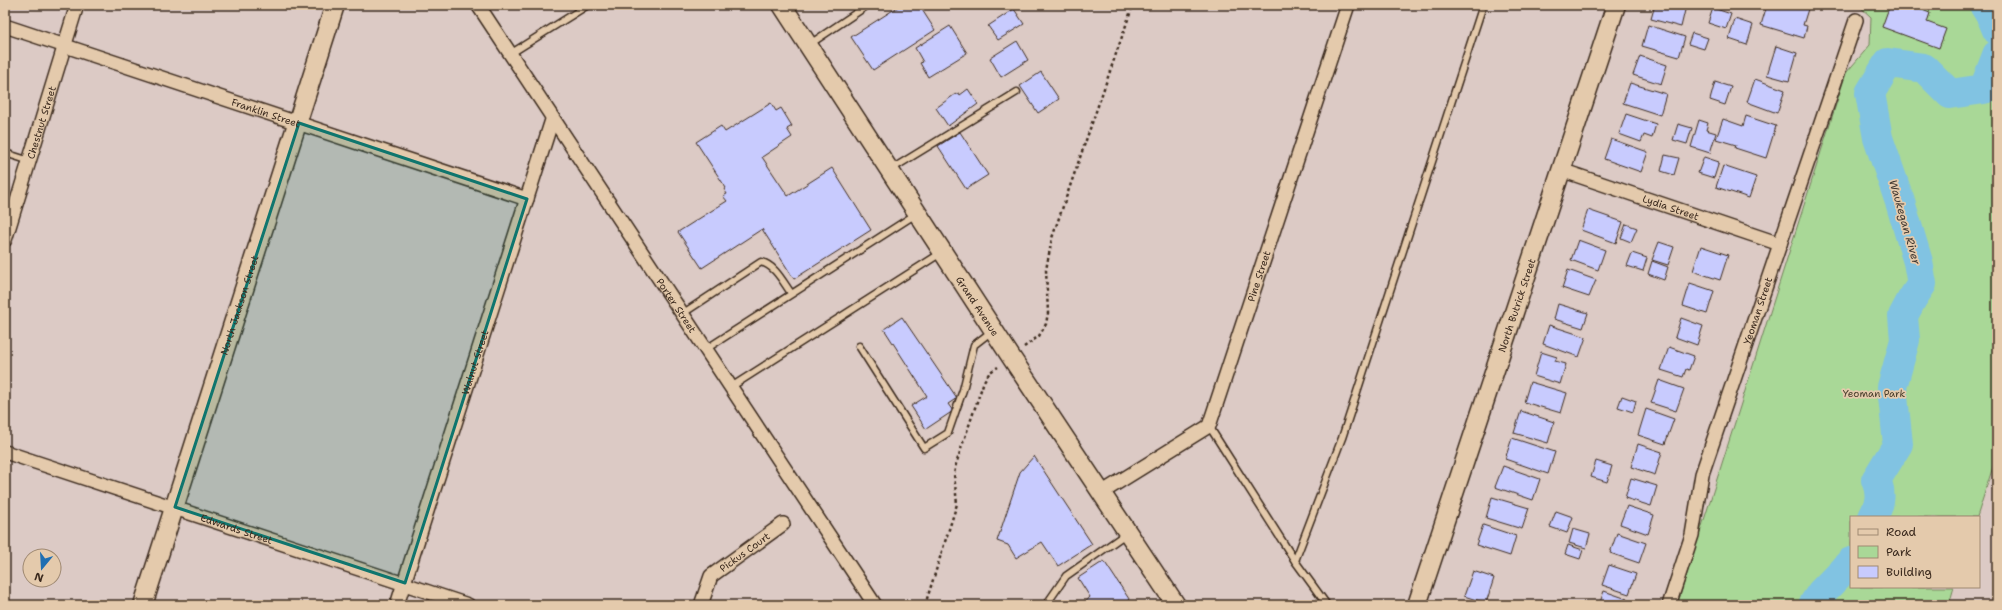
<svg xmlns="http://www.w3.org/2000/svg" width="2002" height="610" viewBox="0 0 2002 610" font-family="'Shantell Sans',sans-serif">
<rect width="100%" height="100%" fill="#dccac5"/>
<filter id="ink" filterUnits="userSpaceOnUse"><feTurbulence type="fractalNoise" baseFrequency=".025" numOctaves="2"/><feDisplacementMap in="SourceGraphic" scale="8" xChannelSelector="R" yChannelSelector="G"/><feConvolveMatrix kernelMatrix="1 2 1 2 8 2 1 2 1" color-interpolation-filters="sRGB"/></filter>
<g filter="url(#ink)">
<path fill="#a9d897" stroke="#72815a" d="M1858 5H1997V454L1977 517H1851V587H1954L1949 605H1677L1846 73 1870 45 1871 17Z"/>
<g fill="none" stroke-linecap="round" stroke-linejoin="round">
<path stroke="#81c3e2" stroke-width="30" d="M1984 5 1992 18 1997 30
M1873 517C1880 504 1882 494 1876 480L1898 444 1892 387 1905 340 1903 316 1912 299 1922 284 1918 262 1900 202 1878 138 1870 93 1888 63 1924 68 1950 94 1984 89 1997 55
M1813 605 1821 593 1851 562"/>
</g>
<path fill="#c8cbfe" stroke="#3b2a1e" d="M901 5H919L935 30 873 70 851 37Z
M1655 5 1686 6 1681 27 1651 19Z
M1767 5H1795L1808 9 1803 25 1807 26 1804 38 1761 25Z
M1890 5H1908L1930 13 1927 22 1946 29 1939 48 1882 27Z
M1713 8 1731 14 1726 29 1708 23Z
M1014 9 1024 24 998 40 988 26Z
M1735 19 1753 25 1747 45 1729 39Z
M1648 25 1685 37 1679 57 1642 46Z
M950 26 967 53 928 77 920 63 923 62 915 48Z
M1692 33 1708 38 1704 49 1688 44Z
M1017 41 1028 60 1001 77 990 58Z
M1776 46 1797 53 1789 81 1767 75Z
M1640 56 1667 65 1661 84 1633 75Z
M1041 72 1059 99 1038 113 1020 86Z
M1755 79 1785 90 1777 113 1747 102Z
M1715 82 1731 87 1725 105 1710 100Z
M1630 83 1666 94 1660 115 1623 103Z
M968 89 978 104 948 126 936 108 954 95 959 93 960 95Z
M771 103 776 111 781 108 792 126 787 129 792 137 762 157 788 196 832 168 871 230 794 279 762 229 702 268 678 232 727 201 723 196 727 194 724 189 726 188 696 142 721 126 725 132Z
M1626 114 1656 124 1652 138 1644 135 1641 142 1619 134Z
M1746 116 1776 126 1766 158 1735 148 1736 145 1716 139 1723 119 1743 126Z
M1699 120 1708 123 1706 130 1716 133 1710 153 1691 147Z
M1678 124 1692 128 1687 144 1673 140Z
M960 132 988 175 966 189 938 146Z
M1611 139 1648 152 1641 172 1604 159Z
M1665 155 1679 158 1674 175 1661 171Z
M1704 157 1719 162 1714 178 1698 173Z
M1723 166 1756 177 1749 198 1716 187Z
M1588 210 1623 222 1616 243 1581 230Z
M1626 224 1637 228 1631 242 1621 238Z
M1578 240 1605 250 1598 270 1571 260Z
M1659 242 1674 247 1668 265 1652 260Z
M1701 246 1728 255 1720 280 1693 271Z
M1632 253 1647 258 1643 271 1627 266Z
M1652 261 1668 267 1664 280 1648 274Z
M1568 270 1596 280 1589 297 1562 288Z
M1690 283 1714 291 1707 314 1683 306Z
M1558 304 1588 313 1583 328 1554 319Z
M902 317 957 398 948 404 953 411 926 429 911 406 927 396 884 329Z
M1681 318 1703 326 1697 345 1675 337Z
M1549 325 1586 337 1579 357 1543 344Z
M1669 347 1694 356 1689 370 1686 369 1683 377 1661 370Z
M1541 352 1557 357 1555 361 1566 364 1560 384 1534 376Z
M1659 380 1684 389 1676 411 1651 403Z
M1530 382 1567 393 1561 413 1524 402Z
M1622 396 1636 401 1633 412 1618 407Z
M1646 409 1674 419 1665 444 1638 435Z
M1521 411 1554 422 1548 443 1514 433Z
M1512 438 1555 452 1548 474 1505 459Z
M1638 444 1662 452 1655 475 1631 467Z
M1034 456 1092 544 1058 566 1042 542 1016 558 1008 545 997 541 1020 472Z
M1596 461 1612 466 1607 482 1591 477Z
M1503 466 1540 479 1533 500 1495 487Z
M1631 478 1657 486 1651 506 1625 498Z
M1492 497 1529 508 1522 529 1486 518Z
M1627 506 1654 515 1648 534 1620 524Z
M1556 511 1573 517 1567 533 1550 527Z
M1483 525 1516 536 1510 556 1476 545Z
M1573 529 1590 534 1586 548 1569 543Z
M1617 533 1646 543 1639 563 1610 553Z
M1568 545 1583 550 1580 559 1565 554Z
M1104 561 1133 605H1083L1090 597 1078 578Z
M1609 565 1636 574 1629 594 1602 585Z
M1473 571 1494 578 1486 603 1464 596Z
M1604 591 1627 599 1625 605H1599Z"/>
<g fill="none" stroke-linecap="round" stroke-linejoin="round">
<defs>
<path id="lane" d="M810 44 868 5
M510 54 588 5
M5 153 30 161
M890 170 1017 92
M682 314 761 262C775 265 783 282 791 293
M859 346 924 448 948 433 963 390 974 345 992 331
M706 349 916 214
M731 387 941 253
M1209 426 1295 561 1327 605
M1295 561 1342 438 1483 5
M1046 605 1066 576 1127 533"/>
<g id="street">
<path id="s1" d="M478 5 875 605"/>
<path id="s2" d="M5 26 527 199"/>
<path id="s3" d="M1561 170 1780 244"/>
<path id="s4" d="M5 240 77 5"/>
<path id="s5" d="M5 452 468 605"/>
<path id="s6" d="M1101 493 1209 426 1348 5"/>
<path id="s7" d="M397 605 552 120"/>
<path id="s8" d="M701 605 711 576 783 524"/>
<path id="s9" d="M1669 605 1692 535 1702 474 1856 20"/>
</g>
<g id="secondary">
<path id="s10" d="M782 5 1011 357 1176 605"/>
<path id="s11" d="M143 605 335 5"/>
<path id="s12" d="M1417 605 1616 5"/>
</g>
</defs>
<use href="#lane" stroke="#3b2a1e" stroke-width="9"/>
<use href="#street" stroke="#3b2a1e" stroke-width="16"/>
<use href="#secondary" stroke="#3b2a1e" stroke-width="21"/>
<path stroke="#3b2a1e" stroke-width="2.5" stroke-dasharray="3 3" stroke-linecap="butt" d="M1024 347 1039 336 1046 324 1048 313 1046 270 1052 238 1133 5
M925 605 957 504 954 474 956 464 984 381 990 372 998 367"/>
<use href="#lane" stroke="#e4caac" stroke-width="6"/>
<use href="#street" stroke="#e4caac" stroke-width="13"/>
<use href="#secondary" stroke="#e4caac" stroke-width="18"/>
</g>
</g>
<path fill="#0f766e" fill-opacity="0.2" stroke="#0f766e" stroke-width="3" stroke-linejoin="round" d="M299 123 527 199 405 583 175 507Z"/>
<g text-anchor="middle" stroke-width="3.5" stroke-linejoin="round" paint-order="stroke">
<g font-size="10" fill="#3b2a1e" stroke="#e4caac">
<text dy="4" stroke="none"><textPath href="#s2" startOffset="275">Franklin Street</textPath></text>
<text dy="4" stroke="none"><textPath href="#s4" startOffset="123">Chestnut Street</textPath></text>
<text dy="4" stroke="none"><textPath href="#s3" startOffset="116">Lydia Street</textPath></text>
<text dy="4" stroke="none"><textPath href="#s6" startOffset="285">Pine Street</textPath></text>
<text dy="4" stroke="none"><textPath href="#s11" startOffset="315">North Jackson Street</textPath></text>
<text dy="4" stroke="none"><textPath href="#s1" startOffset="360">Porter Street</textPath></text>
<text dy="4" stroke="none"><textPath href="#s12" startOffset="316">North Butrick Street</textPath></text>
<text dy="4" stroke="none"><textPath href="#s10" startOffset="359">Grand Avenue</textPath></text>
<text dy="4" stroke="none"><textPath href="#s9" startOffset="308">Yeoman Street</textPath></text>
<text dy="4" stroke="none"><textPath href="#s7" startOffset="255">Walnut Street</textPath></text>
<text dy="4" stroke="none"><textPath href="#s5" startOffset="244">Edwards Street</textPath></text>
<text dy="4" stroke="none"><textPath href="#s8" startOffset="72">Pickus Court</textPath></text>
</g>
<g font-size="10" fill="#463b2a" stroke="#e4caac">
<text x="1874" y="397">Yeoman Park</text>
</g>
<g font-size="11" font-style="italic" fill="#423932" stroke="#e4caac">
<text transform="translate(1905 222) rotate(74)" y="4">Waukegan River</text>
</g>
</g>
<rect width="2002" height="610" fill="none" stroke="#e4caac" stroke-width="20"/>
<rect x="10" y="10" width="1982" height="590" fill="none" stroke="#3b2a1e" stroke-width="1.5" filter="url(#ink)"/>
<rect x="1850" y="516" width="130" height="72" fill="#e4caac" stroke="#a08a73"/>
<rect x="1858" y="529" width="20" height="6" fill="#e4caac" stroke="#a08a73"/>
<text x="1886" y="536" font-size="12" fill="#3b2a1e">Road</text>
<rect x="1858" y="546" width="20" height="12" fill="#a9d897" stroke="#a08a73"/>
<text x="1886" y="556" font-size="12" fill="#3b2a1e">Park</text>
<rect x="1858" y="566" width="20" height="12" fill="#c8cbfe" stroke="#a08a73"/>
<text x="1886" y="576" font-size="12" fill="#3b2a1e">Building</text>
<g transform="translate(42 568) rotate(198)"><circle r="19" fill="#e4caac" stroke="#a08a73"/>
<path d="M0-3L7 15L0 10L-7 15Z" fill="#1f6fb2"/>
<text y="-6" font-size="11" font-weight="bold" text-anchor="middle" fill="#3b2a1e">N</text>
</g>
</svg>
